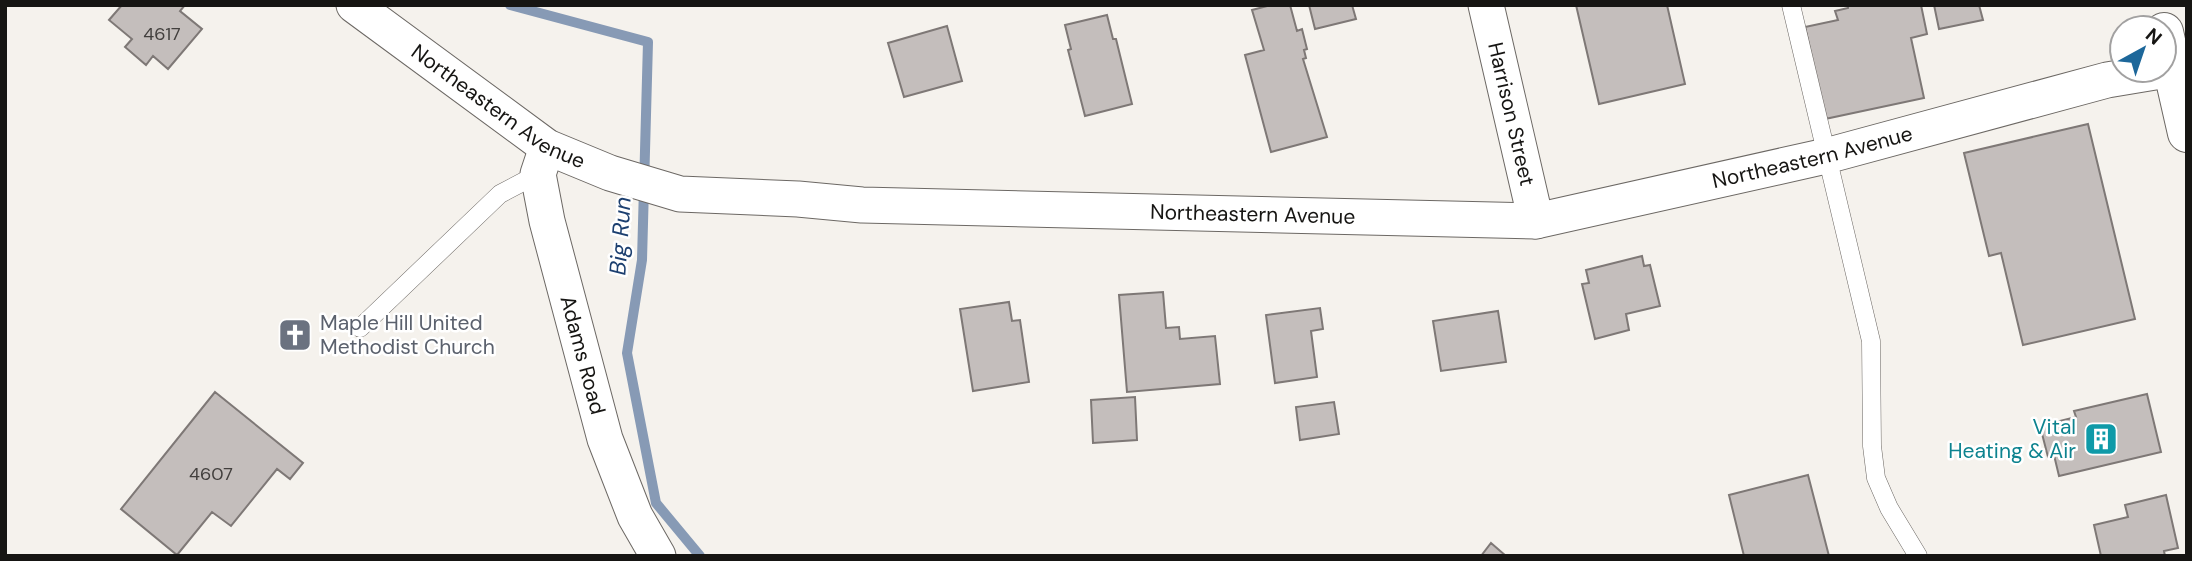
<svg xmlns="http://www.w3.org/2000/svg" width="2192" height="561" viewBox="0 0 2192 561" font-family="'DM Sans',sans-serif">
<rect width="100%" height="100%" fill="#f5f2ed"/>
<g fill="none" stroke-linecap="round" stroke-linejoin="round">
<path stroke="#879ab5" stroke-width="10" d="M510 5 648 42 642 260 627 353 656 503 700 556"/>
</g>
<path fill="#c4bebc" stroke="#7e7876" stroke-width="2" d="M122 5H185L180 11 202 29 168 69 153 56 146 65 125 47 132 39 109 20Z
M1271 5H1290L1297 31 1302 29 1307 49 1304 50 1306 58 1303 59 1327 137 1271 152 1245 55 1264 50 1252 10Z
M1309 5H1352L1356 19 1315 29Z
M1576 5H1667L1685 84 1599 104Z
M1848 5H1921L1927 34 1911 38 1924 98 1825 119 1805 27 1838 20 1835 11 1848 8Z
M1934 5H1979L1983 20 1939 29Z
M1107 15 1113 39H1116L1132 104 1085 116 1068 50 1071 49 1065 25Z
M947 26 962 81 904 97 888 43Z
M2088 124 2135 319 2023 345 2001 253 1989 256 1964 153Z
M1642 256 1644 266 1650 265 1660 306 1626 314 1629 330 1595 339 1582 284 1589 283 1586 270Z
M1163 292 1166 328 1179 327 1180 339 1215 336 1220 384 1127 392 1119 295Z
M1009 302 1012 321 1020 320 1029 382 973 391 960 309Z
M1320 308 1323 329 1311 331 1317 377 1275 383 1266 315Z
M1498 311 1506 362 1441 371 1433 321Z
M215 392 303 463 290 479 277 469 231 526 212 512 177 555 121 509Z
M2147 394 2161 452 2059 476 2054 455 2048 457 2040 426 2076 417 2074 411Z
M1135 397 1137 440 1093 443 1091 400Z
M1334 402 1339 434 1300 440 1296 407Z
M1808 475 1829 556H1744L1729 495Z
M2166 495 2178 548 2164 551 2165 556H2101L2094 525 2128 517 2125 505Z
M1491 543 1506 556H1481Z"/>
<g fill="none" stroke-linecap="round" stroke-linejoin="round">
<defs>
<path id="service" d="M1791 5 1871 341 1872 446 1876 478 1889 508 1918 556
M360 328 500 194 538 174"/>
<g id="minor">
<path id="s1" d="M354 5 547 147 610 173 680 194 798 199 862 205 1536 221 1826 156 2107 80 2173 69"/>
<path id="s2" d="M1486 5 1536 221"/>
<path id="s3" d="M547 147 538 174 547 221 605 439 635 516 658 556"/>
</g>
<path id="tertiary" d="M2164 32 2187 133"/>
</defs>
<use href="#service" stroke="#6c6864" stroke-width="19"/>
<use href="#minor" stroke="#6c6864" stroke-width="37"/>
<use href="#tertiary" stroke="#6c6864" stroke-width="40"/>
<use href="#service" stroke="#fff" stroke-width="18"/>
<use href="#minor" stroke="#fff" stroke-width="35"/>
<use href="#tertiary" stroke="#fff" stroke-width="38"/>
</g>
<defs>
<symbol id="church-square" viewBox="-11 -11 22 22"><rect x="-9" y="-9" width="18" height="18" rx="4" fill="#6b7280" stroke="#fff"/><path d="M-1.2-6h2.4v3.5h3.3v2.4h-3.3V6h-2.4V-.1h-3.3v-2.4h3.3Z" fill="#fff"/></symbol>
<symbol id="building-square" viewBox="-11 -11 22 22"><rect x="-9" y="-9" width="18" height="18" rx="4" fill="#0f9aa8" stroke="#fff"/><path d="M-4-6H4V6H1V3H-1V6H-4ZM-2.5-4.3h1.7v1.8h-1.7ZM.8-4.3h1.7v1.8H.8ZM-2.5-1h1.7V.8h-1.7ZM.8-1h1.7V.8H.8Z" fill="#fff"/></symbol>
</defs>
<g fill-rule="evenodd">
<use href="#church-square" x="276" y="316" width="38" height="38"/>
<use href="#building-square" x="2082" y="420" width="38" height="38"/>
</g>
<g text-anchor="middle" stroke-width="5" stroke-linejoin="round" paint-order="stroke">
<g font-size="18" fill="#423f3d">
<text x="162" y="40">4617</text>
<text x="211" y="480">4607</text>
</g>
<g font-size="21" fill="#161513" stroke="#fff">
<text dy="7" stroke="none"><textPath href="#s1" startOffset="177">Northeastern Avenue</textPath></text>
<text dy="7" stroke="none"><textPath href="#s2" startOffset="112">Harrison Street</textPath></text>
<text dy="7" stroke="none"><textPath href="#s1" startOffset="1521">Northeastern Avenue</textPath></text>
<text dy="7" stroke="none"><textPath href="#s1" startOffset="954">Northeastern Avenue</textPath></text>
<text dy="7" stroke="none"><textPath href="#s3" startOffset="215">Adams Road</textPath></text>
</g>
<g font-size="21" fill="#5b616d" stroke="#fff" text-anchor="start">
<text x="320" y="330">Maple Hill United<tspan x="320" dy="24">Methodist Church</tspan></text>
</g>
<g font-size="21" fill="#0d838f" stroke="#fff" text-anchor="end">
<text x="2076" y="434">Vital<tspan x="2076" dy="24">Heating &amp; Air</tspan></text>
</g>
<g font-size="23" font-style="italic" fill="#1c3f6f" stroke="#fff">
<text transform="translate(620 236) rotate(-86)" y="8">Big Run</text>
</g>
</g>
<rect width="2192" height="561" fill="none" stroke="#161513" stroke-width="14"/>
<g transform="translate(2143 49) rotate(40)"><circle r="33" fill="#ffffff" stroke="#a2a1a1" stroke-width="2"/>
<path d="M0-5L12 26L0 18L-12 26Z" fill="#1d679a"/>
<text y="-10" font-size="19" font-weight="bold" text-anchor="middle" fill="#161513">N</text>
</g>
</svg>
